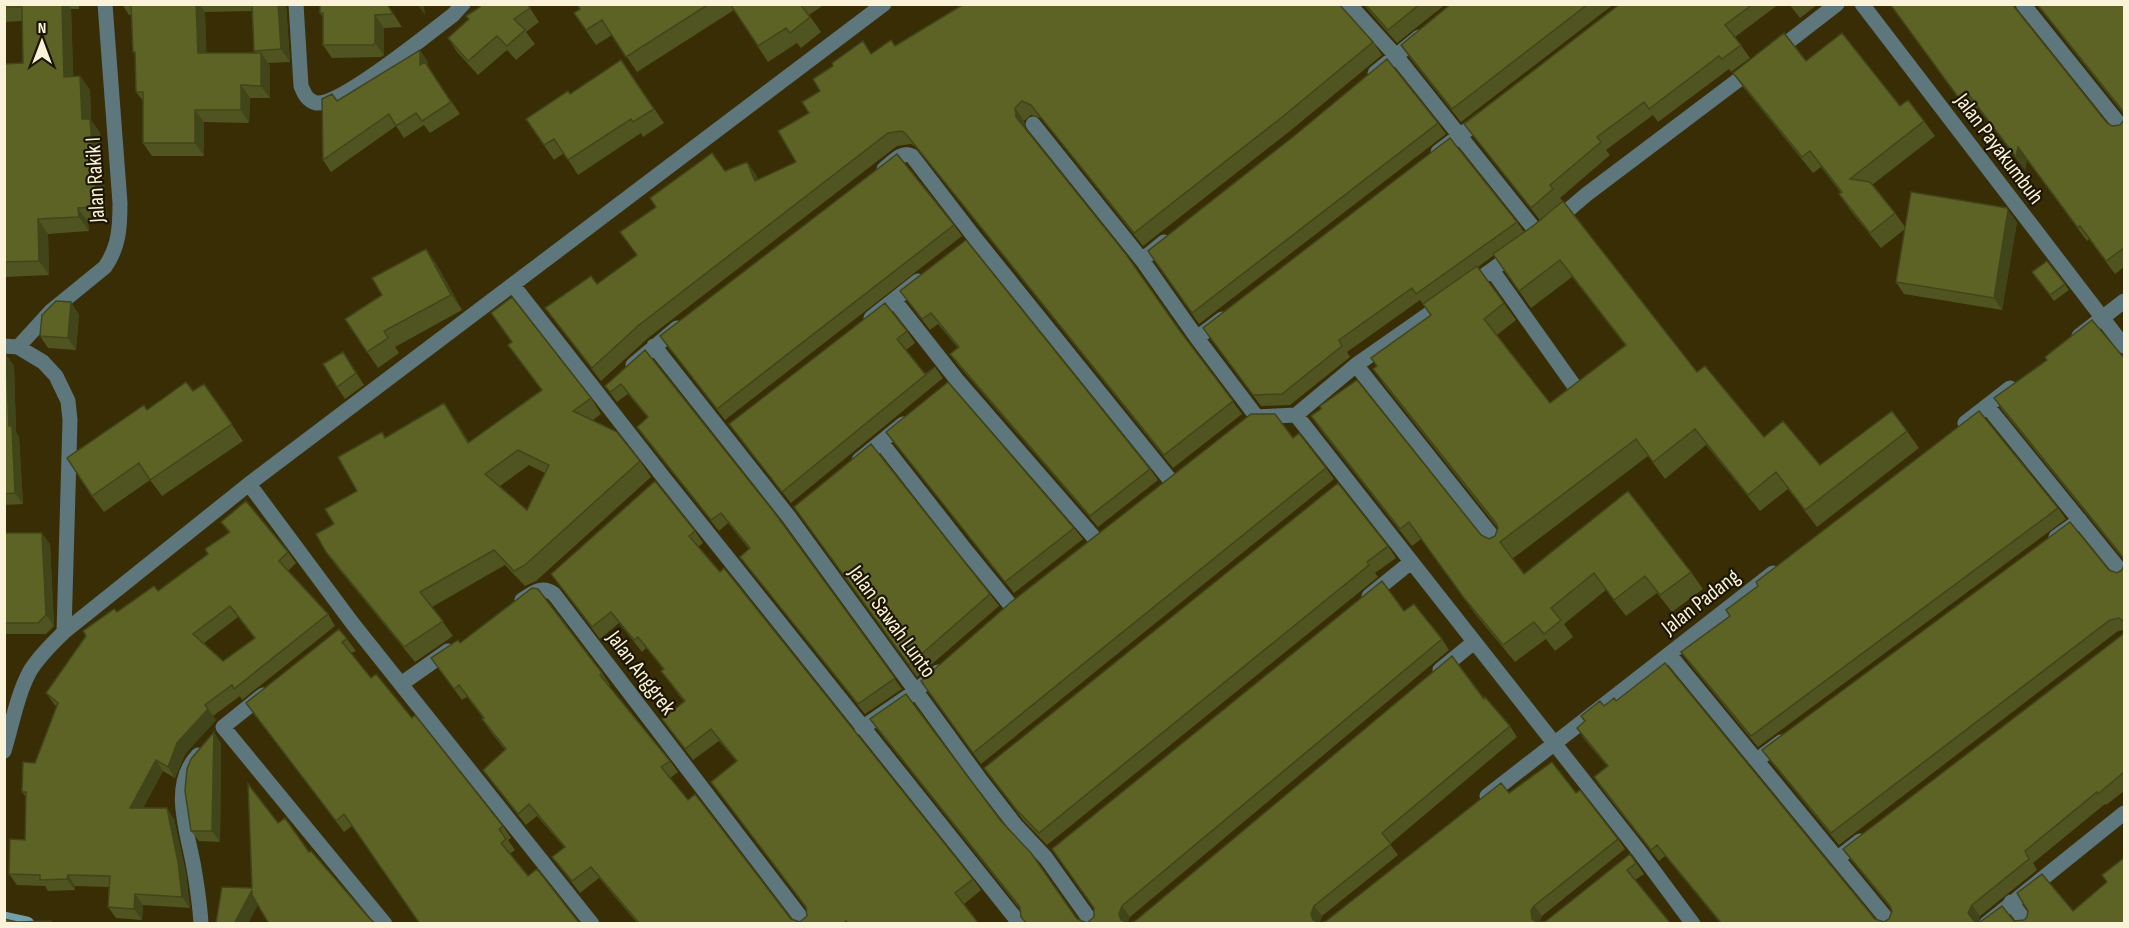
<svg xmlns="http://www.w3.org/2000/svg" width="2129" height="928" viewBox="0 0 2129 928" font-family="'Sofia Sans Condensed',sans-serif">
<rect width="100%" height="100%" fill="#382d05"/>
<g fill="none" stroke-linecap="round" stroke-linejoin="round">
<path stroke="#5d777d" stroke-width="15" d="M296 4 301 86C304 93 307 101 316 103 341 106 429 33 453 15L463 4
M1349 4 1396 56 1539 235
M2023 4 2124 130
M1775 52 1837 4
M1375 73 1419 37
M1033 124 1142 260 1197 338 1256 416
M1438 152 1483 118
M884 169C892 163 902 150 912 156L975 238 1171 481
M1554 222 1587 194 1754 68
M1142 260 1164 242
M1492 270 1580 394
M513 285 664 478 1020 924
M1468 287 1517 252
M894 300 957 380 1097 541
M871 318 918 281
M2079 336 2124 301
M1197 338 1222 319
M4 346 18 347 43 362 56 376 68 401 70 420 64 632
M654 346 789 517 979 778 1016 826 1046 858 1093 924
M18 347 51 311 105 267C119 247 120 227 120 203L105 4
M633 365 677 328
M1356 365 1500 546
M1987 406 2124 575
M1296 415 1639 851 1693 924
M1255 417 1296 415 1356 365 1446 302
M1965 423 2010 388
M881 442 964 548 1012 607
M859 460 903 424
M249 484 353 624 592 924
M2056 537 2080 520
M1369 596 1411 562
M522 600C533 593 542 585 554 594L806 924
M1669 654 1891 924
M1440 670 1474 642
M401 684 448 651
M263 695 223 727 385 924
M862 728 916 691 938 672
M4 751C12 725 17 695 30 671 39 656 52 644 64 632L249 484 884 4
M198 755C169 786 188 832 194 868 197 886 200 905 201 924
M1757 760 1781 742
M1487 796 1773 573
M1838 858 1860 841
M2011 902 2027 924
M1986 924 2124 813"/>
<path stroke="#5d777d" stroke-width="15" d="M1862 4 2124 346"/>
<path stroke="#75a0aa" stroke-width="15" d="M4 919 27 924"/>
</g>
<path fill="#505420" fill-rule="evenodd" d="M4 4H79V9H71L73 76H80L90 90 91 120 100 133 107 221 88 222 89 231 48 234 49 275 4 277V64L23 63 22 21 4 22Z
M122 4H286L290 62 268 63 270 66V98H250L249 123 204 122V156H152L143 143V101L136 92 135 55 133 52 132 15H129ZM252 11 254 51 256 53H206L205 12Z
M387 4 402 27 384 28V55L381 57 332 58 323 45V18L320 13Z
M577 4H825L809 15 821 32 801 48 797 43 768 62 734 10 637 72 612 35 596 45 574 13 580 9Z
M1363 4H1446L1397 43Z
M1451 4H1614L1461 122 1410 58 1401 45Z
M1620 4H1779L1735 37 1750 58 1731 72 1729 69 1658 122 1653 115 1606 150 1610 155 1560 198 1697 372 1764 437 1820 465 1907 431 1919 448 1817 527 1788 489 1760 511 1706 445 1665 479 1648 456 1512 559 1524 574 1691 572 1703 589 1672 612 1657 593 1626 616 1606 590 1564 624 1573 637 1555 651 1546 639 1515 662 1476 615 1421 539 1412 546 1323 433 1311 416 1481 535 1489 539 1495 536 1498 528 1497 527 1385 386 1373 369 1431 315 1420 300 1347 352 1350 357 1290 405 1261 406 1203 328 1517 222 1524 232 1540 220 1474 137 1464 124ZM1494 255 1531 308 1572 277 1625 345 1550 403 1497 335 1516 320 1478 267Z
M1789 4H1818L1800 18Z
M1890 4H2013L2014 7 2107 123 2112 126 2120 125 2124 120 2123 113 2036 4H2124V267L2115 274 2089 239 2087 241 2027 160 2025 170 1978 108 1970 114Z
M480 7 530 8 539 22 526 32 535 44 516 60 507 50 478 75 457 52 448 38 468 20Z
M1341 7 1373 42 1382 55 1290 131 1143 246 1041 118 1031 115 1024 121 1025 128 1180 331 1242 414 1173 468 916 147 911 144 897 146 648 338 601 381 545 308 597 284 637 255 725 171 747 162 756 175 758 180 796 162 809 113 820 91 871 54 895 46Z
M621 60 664 123 643 137 641 133 578 175 564 153 554 160 526 119 570 94Z
M1806 61 1900 106 1924 121 1935 136 1872 185 1895 213 1905 227 2017 222 2002 310 1904 294 1896 282 1905 229 1881 248 1850 210 1839 194 1841 193 1821 167 1813 173 1744 88 1733 73Z
M428 62V67L460 114 430 133 424 125 404 138 396 126 331 172 323 160 337 101Z
M1438 123 1446 134 1199 324 1148 251Z
M954 225 962 236 725 420 660 336Z
M426 249 437 265 462 310 395 347 399 353 378 368 345 319 382 295Z
M2047 261 2069 290 2054 301 2032 272Z
M900 291 1150 469 1158 480 1098 527 958 365 950 354 958 348 938 324 930 330Z
M79 314 76 350 48 348 40 336Z
M907 331 915 343 906 350 925 374 935 367 943 378 791 503 729 424Z
M645 350 774 512 902 689 865 714 740 557 749 549 728 523 719 531 644 437 637 427 648 418 628 394 617 402 605 386Z
M4 355H6L14 366 16 432 19 437 23 504 4 505Z
M2124 358V560L2002 410 1994 398Z
M351 364 364 385 345 399 337 387Z
M204 384 243 441 162 496 150 480 104 512 92 496 147 410 193 391Z
M541 390 591 398 601 414 593 420 640 461 651 477 536 581 525 586 505 565 432 607 453 636 415 662 337 567 326 552 334 524 357 491 382 432 386 438 454 418 469 442ZM529 465 545 473 527 510 500 486Z
M886 432 1074 528 1083 539 1014 593 895 444Z
M1293 438 1326 468 1334 479 981 764 921 681Z
M794 507 990 594 999 606 917 677Z
M2058 508 2066 519 1758 747 1689 663 1681 652 1730 616 1758 586Z
M221 522 288 552 296 563 288 571 328 614 335 626 242 700 240 696 213 716 216 720 185 754 175 778 163 771 143 808 174 819 186 873 190 908 143 905 142 920 116 918 108 907 109 887 75 886V890L48 891 45 886 17 885 9 874 25 840 26 797 22 792 35 763 57 707 54 704 46 693 117 612 158 591 208 554 229 533ZM238 617 254 638 223 661 204 643Z
M695 531 703 543 698 547 973 879 981 890 964 904 979 924H638L599 878 580 893 552 857 564 847 537 816 526 825 491 781 483 770 505 750 490 731 482 719 483 718 467 697 462 700 431 658 460 643 602 673 610 685 609 686 670 761 678 772 670 778 688 800 791 919 800 922 807 916 806 908 711 782 736 761 719 741 693 760 662 719 684 702 661 671 663 669 646 648 642 652 619 623 600 639 551 574Z
M4 533 50 544 54 626 46 634H4Z
M1388 546 1396 558 1375 573 1378 577 1047 845 1023 820 984 768Z
M2109 570 2117 573 2122 570 2124 630 2118 631 1839 845 1771 762 1762 750Z
M1404 611 1442 639 1449 650 1130 917 1128 922 1129 923 1135 921 1484 699 1510 726 1517 737 1390 844 1398 855 1322 916 1320 922 1321 923 1326 921 1509 793H1576L1618 839 1625 849 1542 916 1539 922 1546 921 1630 854 1644 874 1635 880 1671 924H1026L1021 917 1020 909 877 729 870 719 1001 821 1077 919 1087 923 1094 917Z
M2124 631V791L2106 805 2105 804 2033 863 2037 870 1980 916 1978 922 2024 920 2073 911 2107 882 2124 858V924H1721L1665 856 1659 861 1602 789 1594 777 1607 766 1585 740 1577 728 1585 722 1581 716 1616 701 1875 919 1884 922 1889 919 1892 911V910L1851 860 1843 849 2122 635Z
M347 639 356 651 351 653 371 678 412 718 503 826 511 838 508 840 515 850 510 854 528 876 580 924 352 826 344 832 246 703Z
M221 743 220 842 199 841 191 831Z"/>
<path fill="#41451a" d="M62 4H68L71 9 74 91 64 77Z
M196 4H199L205 12 207 65 198 53Z
M278 4 286 5 290 62 281 49Z
M417 4H424L425 15Z
M375 15 384 28V55L375 43Z
M420 50 428 62V67L460 114 428 67 420 65Z
M261 53 270 66V98L261 86Z
M80 76 90 90 91 120 100 133 107 221 97 207 82 119Z
M241 85 250 98 249 123 241 110Z
M1015 108 1024 121 1025 130 1016 117Z
M195 110 204 122V156L195 143Z
M2018 147 2027 160 2025 170 2016 157Z
M747 162 756 175 764 194 755 181Z
M78 208 88 222 89 231 79 217Z
M2008 210 2017 222 2002 310 1994 298Z
M38 219 48 234 49 275 39 261Z
M426 249 437 265 462 310 451 295Z
M71 302 79 314 76 350 68 338Z
M343 352 351 364 364 385 356 373Z
M6 355 14 366 16 432 19 437 23 504 15 493 9 426Z
M444 403 454 418 479 459 468 443Z
M42 533 50 544 54 626 46 615Z
M208 709 216 720 185 754 175 778 168 767 177 743Z
M214 732 221 743 220 842 212 831Z
M156 760 163 771 137 819 130 808Z
M167 808 174 819 186 873 190 908 182 897Z
M68 875 75 886V890L67 879Z
M252 890 260 901 248 924H234Z
M135 894 143 905 142 920 134 909Z
M1972 905 1980 916 1977 924H1975L1968 913Z
M1122 906 1130 917 1127 924H1124L1119 914Z
M1314 906 1322 916 1319 924 1313 920 1311 914Z
M1534 906 1542 916 1539 921V924L1532 919 1531 910Z"/>
<path fill="#5d6225" stroke="#41451a" stroke-width="1.5" fill-rule="evenodd" d="M4 4H62L64 77 80 76 82 119H90L97 207 78 208 79 217 38 219 39 261 4 262V64L23 63 22 7H4Z
M131 4H196L198 53H261V86L241 85V110H195V143H143V92H136L135 52H133Z
M252 4H278L281 49 254 51Z
M320 4H387L393 14 375 15V43L373 45H323V13H320Z
M480 4H527L530 8 514 19 525 30 507 46 497 36 468 61 448 38 469 19 466 16 480 7Z
M577 4H709L626 57 602 20 586 30 574 13 580 9Z
M730 4H800L810 17 790 33 786 28 758 46Z
M964 4H1339L1373 42 1281 118 1134 233 1031 105 1022 101 1015 108 1016 117 1125 253 1180 331 1233 401 1164 455 906 134 902 131 888 133 639 325 592 368 545 308 591 276 597 284 637 255 620 232 656 207 650 198 712 153 725 171 747 162 755 181 796 162 778 131 809 113 802 102 820 91 813 79 833 66 832 63 863 41 871 54 891 40 895 46Z
M1365 4H1420L1388 30Z
M1451 4H1588L1452 109 1401 45Z
M1620 4H1753L1725 25 1741 45 1722 59 1719 56 1649 109 1644 102 1597 137 1601 142 1550 185 1553 189 1531 208 1464 124Z
M1890 4H2012L2107 123 2112 126 2120 125 2124 120 2123 111 2037 4H2124V248L2106 261 2080 226 2078 228 2018 147 2016 157 1969 95 1961 101Z
M1784 33 1806 61 1842 33 1900 106 1908 100 1924 121 1850 179 1870 182 1895 213 1870 233 1839 194 1842 192 1810 151 1802 157 1733 73Z
M420 50V65L425 62 451 102 422 121 416 113 396 126 389 114 323 160 322 99 332 94 337 101Z
M1387 59 1438 123 1192 313 1148 251 1294 136Z
M621 60 654 109 633 122 631 119 568 160 554 139 544 145 526 119 568 91 570 94Z
M1450 138 1517 222 1416 294 1412 288 1339 340 1342 346 1282 394 1253 395 1203 328Z
M897 154 954 225 717 409 660 336Z
M1911 192 2007 208 2008 210 1994 298 1896 282Z
M1563 201 1697 372 1705 366 1764 437 1783 421 1820 465 1892 411 1907 431 1805 510 1776 472 1748 495 1695 429 1653 462 1636 439 1500 542 1524 574 1628 491 1691 572 1660 595 1645 576 1614 600 1594 573 1551 608 1561 620 1544 634 1534 622 1503 645 1464 598 1409 522 1400 529 1311 416 1321 409 1320 406 1357 380 1481 535 1489 539 1495 536 1498 528 1496 523 1373 369 1377 366 1371 358 1431 315 1423 304 1477 266 1504 303 1484 319 1550 403 1626 345 1560 260 1519 291 1493 254 1533 226Z
M966 240 1150 469 1090 516 950 354 959 347 931 313 922 319 900 291Z
M426 249 451 295 384 331 388 338 367 352 345 319 382 295 372 278Z
M2047 261 2065 284 2050 295 2032 272Z
M512 297 591 398 573 411 617 432 640 461 525 565 514 571 494 550 420 592 443 621 404 647 326 552 316 534 334 524 325 509 357 491 338 457 382 432 385 438 444 403 468 443 542 390 508 345 512 342 491 313ZM518 450 549 465 527 510 485 474Z
M56 301 71 302 68 338 40 336 42 315Z
M885 303 907 331 897 339 925 374 935 367 782 492 729 424Z
M2092 320 2124 358V560L2123 557 1994 398 2047 360 2045 357Z
M645 350 774 512 895 678 858 704 740 557 750 548 721 513 711 520 637 427 648 417 621 384 610 392 605 386Z
M343 352 356 373 337 387 323 364Z
M4 355H6L9 426H12L15 493 4 494Z
M186 382 193 391 204 384 232 424 150 480 139 463 92 496 67 458 144 405 147 410Z
M948 382 1074 528 1005 582 886 432Z
M1979 411 2058 508 1751 736 1681 652 1730 616 1726 610 1758 586 1756 582Z
M1251 414H1275L1293 438 1299 433 1326 468 973 753 921 681 1010 603Z
M871 444 990 594 909 665 794 507Z
M655 481 695 531 689 536 720 572 724 568 973 879 955 893 979 924H848L846 921 843 924H640L591 867 572 881 552 857 565 847 529 804 518 814 483 770 506 749 482 719 484 718 459 685 454 689 431 658 458 640 460 643 532 588 538 589 602 673 600 675 670 761 661 767 688 800 695 794 791 919 800 922 807 916 806 907 711 782 737 761 711 729 685 749 662 719 685 701 661 671 664 669 638 637 634 640 611 612 592 627 551 574Z
M1338 483 1388 546 1367 562 1369 565 1039 833 1015 808 984 768Z
M246 501 288 552 279 561 328 614 234 689 232 685 205 705 208 709 177 743 168 767 156 760 130 808H167L178 862 182 897 135 894 134 909 108 907 110 876 68 875 67 879 40 880V875L9 874 10 839 25 840 26 792H22L23 762 35 763 58 703 46 693 86 636 83 631 114 609 117 612 154 586 158 591 208 554 205 549 230 532 221 522ZM230 606 255 638 223 661 193 634Z
M2070 522 2109 570 2117 573 2122 570 2124 565V627V622L2119 618 2110 620 1831 833 1762 750Z
M4 533H42L46 615 38 623H4Z
M1382 581 1404 611 1414 604 1442 639 1122 906 1119 914 1121 920 1129 923 1135 921 1452 656 1484 699 1485 697 1510 726 1382 833 1391 844 1314 906 1311 914 1313 920 1321 923 1326 921 1501 783 1509 793 1552 762 1576 793 1580 790 1618 839 1534 906 1531 910 1532 919 1537 922 1546 921 1630 854 1636 863 1627 870 1671 924H1027L1021 917 1020 907 870 719 906 694 1001 821 1031 853 1077 919 1087 923 1094 917V908L1052 849Z
M339 629 347 639 342 642 371 678 376 674 412 718 415 715 503 826 499 829 506 839 501 843 528 876 537 869 580 924H420L344 814 336 821 246 703Z
M2124 631V772L2098 794 2097 792 2025 851 2029 859 1972 905 1968 913 1974 921 1980 922 2002 906 2014 921 2024 920 2027 917 2028 911 2017 893 2042 874 2073 911 2107 882 2102 875 2124 858V924H1722L1657 845 1651 850 1594 777 1608 766 1577 728 1585 721 1581 716 1600 701 1604 706 1614 698 1616 701 1665 663 1875 919 1884 922 1889 919 1892 911 1890 906 1843 849 2122 635Z
M214 732 212 831H191L185 791 187 769 191 759Z
M248 784 278 823 285 818 309 852 311 851 370 919 376 924H269L252 895V890L234 924H218L216 923 222 887 252 888Z
M4 919 17 922 51 921V924H4Z"/>
<g text-anchor="middle" stroke-width="4.5" stroke-linejoin="round" paint-order="stroke">
<g font-size="22" fill="#fbf3d9" stroke="#1c1603">
<text transform="translate(2000 148) rotate(53)" y="8">Jalan Payakumbuh</text>
<text transform="translate(94 180) rotate(-93)" y="8">Jalan Rakik I</text>
<text transform="translate(1700 601) rotate(-38)" y="8">Jalan Padang</text>
<text transform="translate(893 621) rotate(54)" y="8">Jalan Sawah Lunto</text>
<text transform="translate(642 672) rotate(53)" y="8">Jalan Anggrek</text>
</g>
</g>
<rect width="2129" height="928" fill="none" stroke="#fbf3d9" stroke-width="12"/>
<g transform="translate(42 42)" stroke="#1c1603" stroke-width="4.5" paint-order="stroke">
<path d="M0-4.5L10 22L0 15L-10 22Z" fill="#fbf3d9"/>
<text y="-9" font-size="16" font-weight="bold" text-anchor="middle" fill="#fbf3d9">N</text>
</g>
</svg>
